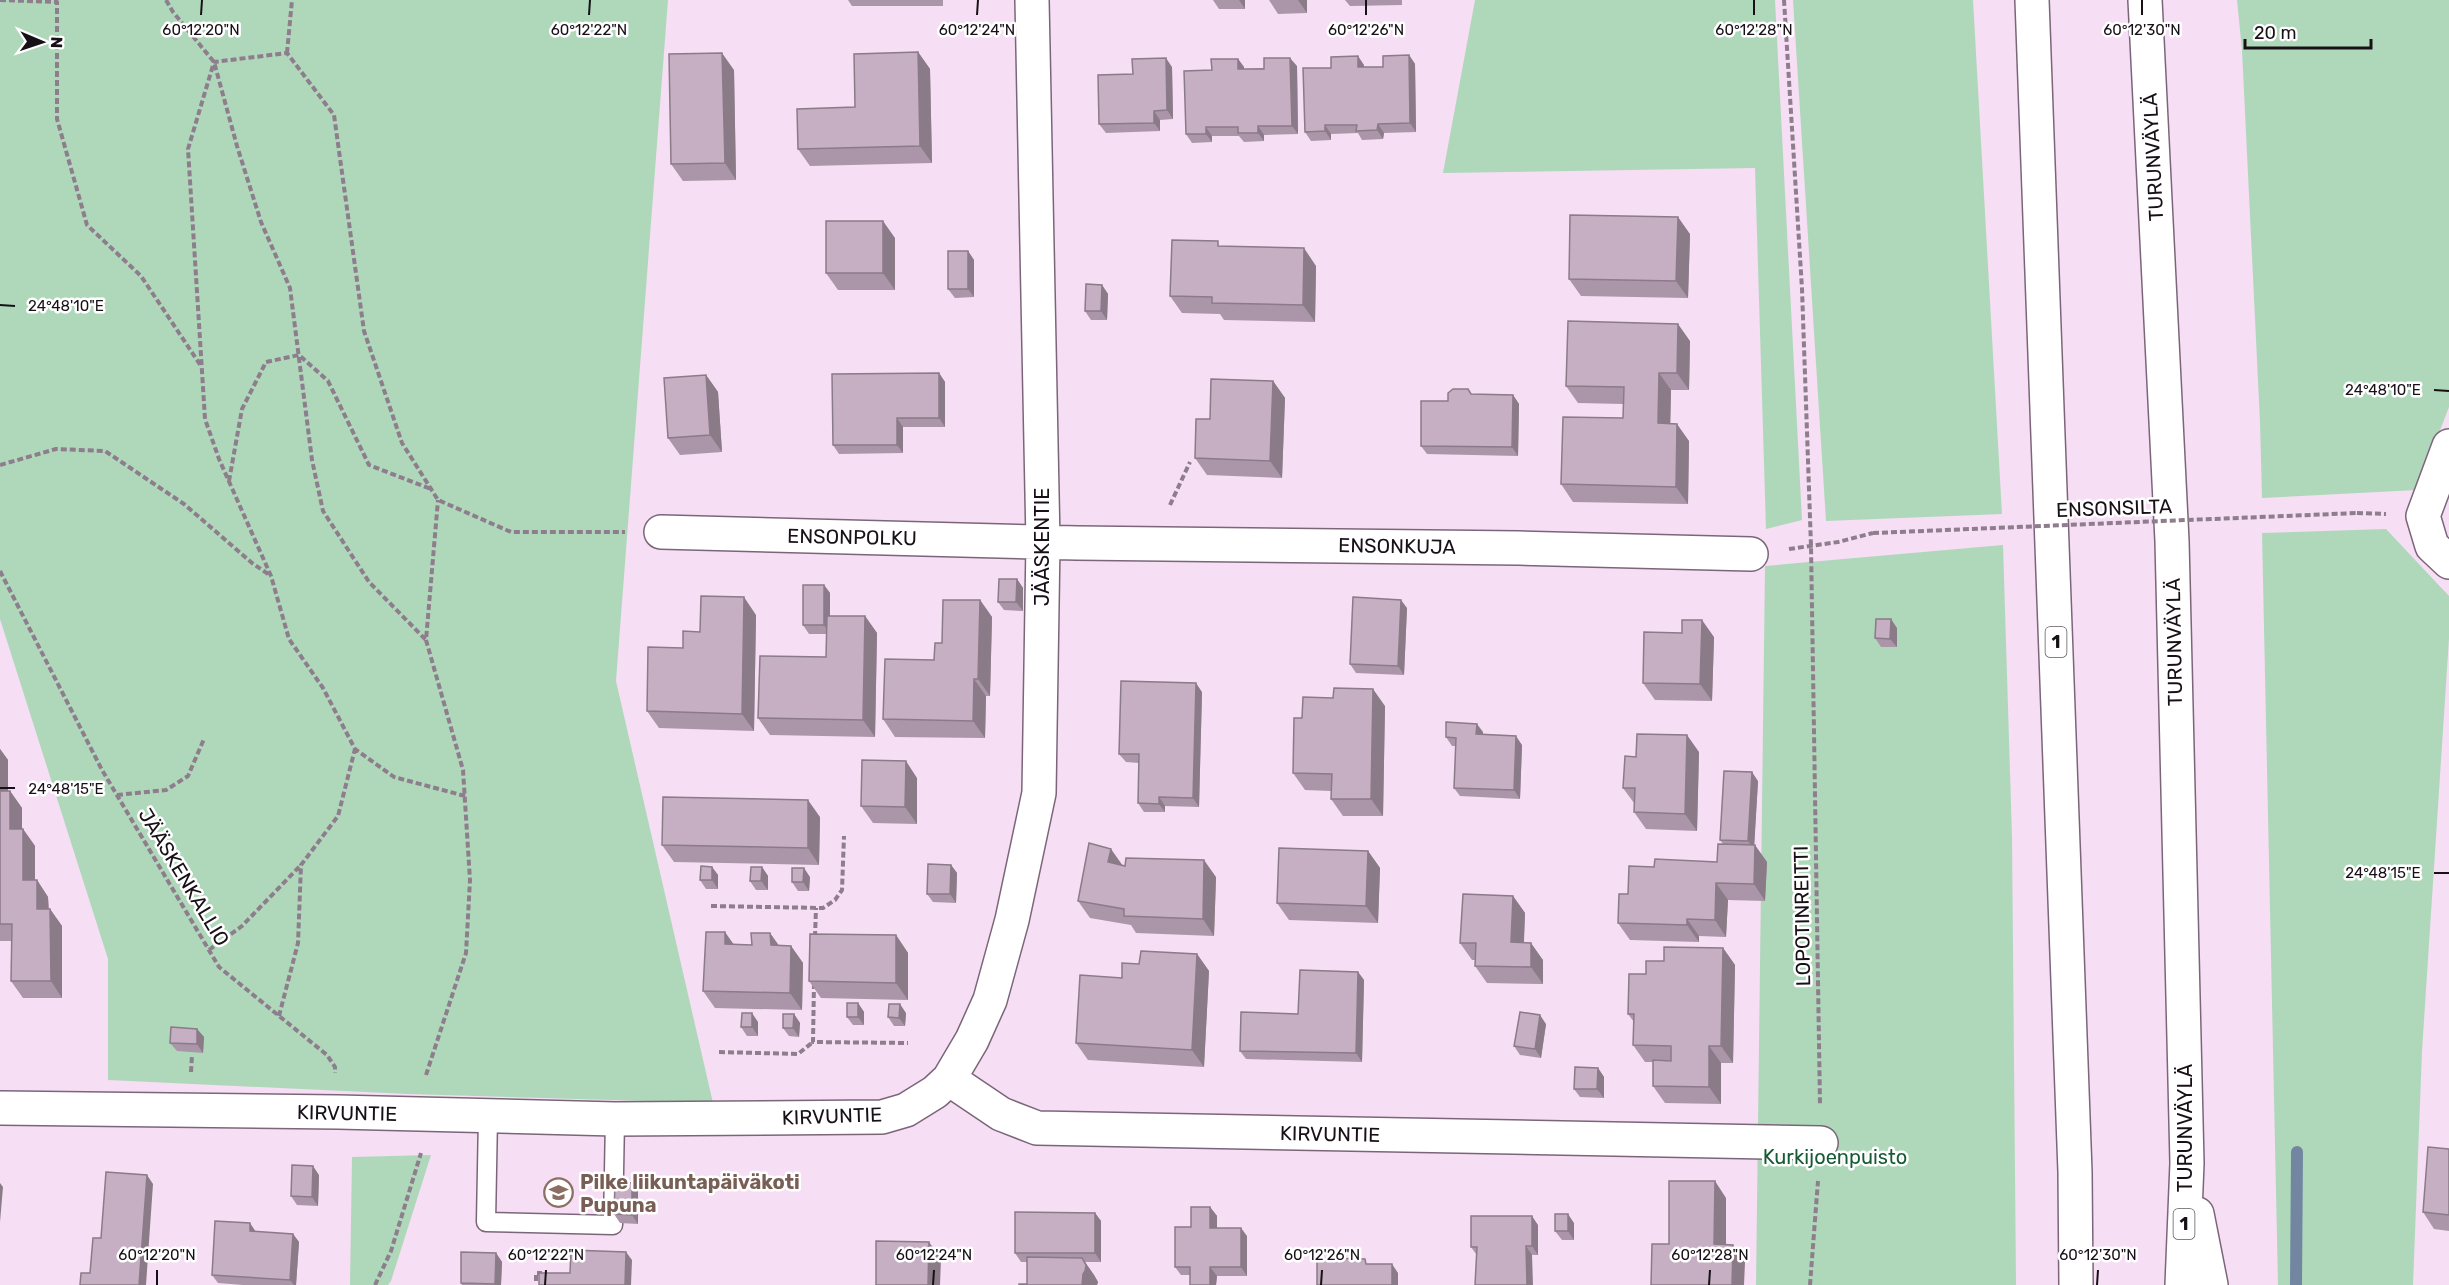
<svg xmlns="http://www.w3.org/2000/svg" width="2449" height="1285" viewBox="0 0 2449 1285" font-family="Rubik,sans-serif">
<rect width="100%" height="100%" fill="#f6def4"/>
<path fill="#afd8bb" d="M0 0H668L616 681 713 1103 408 1094 108 1080V959L0 619Z
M1475 0H1775L1802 520 1766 529 1755 168 1443 173Z
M1793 0H1973L2002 514 1826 521Z
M2237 0H2449V407L2417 490 2262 498 2260 422 2242 50Z
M2386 529 2449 596V638L2422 1051 2413 1285H2278L2262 533Z
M2003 545 2012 837 2016 1285H1756L1765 566Z
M431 1155 391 1281 388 1285H350L352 1157Z"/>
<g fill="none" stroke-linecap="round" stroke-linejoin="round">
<path stroke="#7286a1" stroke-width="12" d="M2296 1285 2297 1152"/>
<defs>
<path id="service" d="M488 1116 486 1222 613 1225 615 1119"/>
<path id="minor" d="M2449 446 2423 516 2432 546 2449 562
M661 532 1077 543 1519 548 1751 554
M949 1079 1001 1114 1037 1128 1821 1143
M0 1108 338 1112 615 1119 882 1117 906 1110 935 1092 949 1079 972 1040 990 1000 1012 920 1039 793 1043 542 1032 0"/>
<path id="motorway" d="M2032 0 2075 1172 2076 1285
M2145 0 2172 541 2187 1163 2182 1285
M2197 1214 2211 1285"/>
</defs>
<use href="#service" stroke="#7b6679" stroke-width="21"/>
<use href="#minor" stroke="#7b6679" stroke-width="36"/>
<use href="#motorway" stroke="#7b6679" stroke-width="36"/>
<path stroke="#8e7d8c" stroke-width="4" stroke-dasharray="6 3" stroke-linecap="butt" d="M0 0 57 2V119L87 225 141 276 201 366
M166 0 173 12 214 62 237 146 261 222 290 288 312 460 323 511 369 582 426 640
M1784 0 1802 289 1811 546 1820 1105
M287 53 292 0
M0 465 56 449 105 451 184 504 252 563 271 576
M229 481 242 409 266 362 299 355 328 381 369 465 431 489
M1170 505 1190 462
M2357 513 2386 514
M1789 549 1838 542 1873 533
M0 571 102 770 219 967 327 1055 335 1067V1073
M117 795 166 790 188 776 204 739
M465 796 394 777 355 749 323 688 289 639 271 576 219 459 205 419 188 149 214 62 287 53 334 115 364 331 402 443 438 500 511 532H625
M711 906 823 908 835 900 842 890 844 836
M815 937 816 908
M209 950 242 926 301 865
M814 983 813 1042 908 1043
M279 1016 298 943 301 865 338 816 355 749
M719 1052 798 1054 813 1042
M191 1072 192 1055
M426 1075 466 953 470 880 463 770 426 640 438 500
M536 1281V1273H542
M375 1285 391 1251 421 1153
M1810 1285 1818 1181"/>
<use href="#service" stroke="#fff" stroke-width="18"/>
<use href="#minor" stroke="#fff" stroke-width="33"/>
<use href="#motorway" stroke="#fff" stroke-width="33"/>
<path stroke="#8e7d8c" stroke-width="4" stroke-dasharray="6 3" stroke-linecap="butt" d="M1873 533 2357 513"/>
</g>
<path fill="#aa96a8" d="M848 0H943V6H852Z
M1203 0H1245V9H1219L1213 0Z
M1269 0H1307V13L1278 14Z
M1345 0H1402V5L1350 6Z
M918 52 930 69 932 163 810 166 798 149 855 107Z
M1409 55 1415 64 1416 132 1384 133 1383 139 1362 140 1358 133 1331 134V140L1311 141 1305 132 1331 68 1364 65V67H1383Z
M1238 59 1244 67V69L1297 66 1298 134 1264 135V141L1244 142 1239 136H1212V142L1192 143 1186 134 1212 70Z
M1172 67 1173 119 1160 120V131L1106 133 1099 124 1133 74Z
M734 70 736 180 683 181 671 164Z
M1690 234 1688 298 1581 296 1569 279Z
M895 238V290H838L826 273Z
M1221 246 1316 266 1315 322 1224 320 1220 314 1182 313 1170 296Z
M968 251 974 260V297L955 298 948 289Z
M1102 285 1108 294 1107 320H1091L1085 311Z
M1690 341 1689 390H1671L1670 423 1689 441 1688 504 1573 502 1561 484 1623 418 1624 404 1578 403 1566 386Z
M939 373 945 382V427H903V453L839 454 833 445Z
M706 375 718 392 722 452 680 455 668 438Z
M1273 381 1285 398 1282 478 1207 475 1195 458 1210 419Z
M1472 394 1513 395 1519 404 1518 456 1427 454 1421 446 1448 401Z
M1017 579 1023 588V611L1004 610 998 602Z
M824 585 830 593V616H865L877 633 875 737 770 735 758 718 826 657V634H809L803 625Z
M980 600 992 617 990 696H986L985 738 895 737 883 719 934 660 942 643Z
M1407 608 1404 675 1356 673 1350 664Z
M756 615 754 731 659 728 647 711 683 648Z
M1897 628V647H1881L1875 638Z
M1714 637 1712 701 1655 700 1643 683Z
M1202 692 1199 807 1165 806V812H1144L1138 803 1139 763 1126 762 1119 754Z
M1385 706 1383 816H1343L1331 799V791L1305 790 1293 773 1302 718Z
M1483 732V734L1522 745 1520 799 1460 796 1454 788 1456 746H1452L1446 737Z
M0 749 8 760V791H10L22 808V829H23L35 846V880H37L48 897 49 909H50L62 926V998H23L11 981 12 941H0Z
M1699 752 1697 831 1646 829 1634 812V803L1623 788 1636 757Z
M917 778V824L873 823 861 806Z
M1758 781 1754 845 1767 862 1765 901 1728 900 1726 937 1699 936V942L1630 940 1618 923 1628 894 1654 867 1717 862 1723 844 1720 840Z
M820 817 819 865 674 862 662 845Z
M1368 851 1380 868 1378 923 1289 920 1277 903Z
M951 865 957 873 956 903 933 902 927 894Z
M1122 865 1216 877 1214 936 1136 933 1131 925 1090 918 1078 901Z
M712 867 718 875V889H706L700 880Z
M762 867 768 876V890H756L750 881Z
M810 877 809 891H798L792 882Z
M1513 896 1525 913 1524 943 1543 960V984L1487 983 1475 966V960H1472L1460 943Z
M770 933 779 946H791L803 963 802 1010 715 1008 703 991 734 945H752Z
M896 935 908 953V1000L821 998 809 981Z
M1723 948 1735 965 1733 1063H1721V1104L1665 1103 1653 1086V1062H1645L1633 1045 1634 1022 1628 1014 1646 974 1664 961Z
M1197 954 1209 971 1204 1067 1088 1060 1076 1043 1122 978 1139 964Z
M1358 972 1364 980 1362 1062 1246 1059 1240 1051 1298 1014Z
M858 1003 864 1012V1025H853L847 1017Z
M906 1013 905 1026H894L888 1017Z
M794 1014 800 1023 799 1037 789 1036 783 1028Z
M758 1022V1036H747L741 1027Z
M1546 1024 1541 1058 1520 1055 1514 1046Z
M197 1029 204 1037 203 1053 177 1051 170 1043Z
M1598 1068 1604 1077V1098L1580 1097 1574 1089Z
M2449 1149V1231L2434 1229 2423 1212Z
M319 1175 318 1206 297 1205 291 1196Z
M638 1191V1224L620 1223 614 1214Z
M1210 1207 1217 1216V1228L1247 1236V1276H1217L1216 1285H1190V1275H1181L1175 1267 1191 1227Z
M1095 1213 1101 1221V1262H1085L1094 1275 1098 1282 1097 1285H1019L1027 1284V1262H1021L1015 1253Z
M1574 1223V1240H1562L1555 1231Z
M1538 1225V1255L1476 1254 1471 1247Z
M256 1232 293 1234 299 1242 296 1285H243L218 1283 212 1275Z
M496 1253 502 1262 501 1285H462L461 1283Z"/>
<path fill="#8b7a88" d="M1239 0H1245V9Z
M1298 0H1307V13Z
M918 52 930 69 932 163 920 146Z
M722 53 734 70 736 180 725 163Z
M1409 55 1415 64 1416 132 1410 123Z
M1358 56 1364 65V76L1358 67Z
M1166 58 1172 67 1173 119 1167 110Z
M1290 58 1297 66 1298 134 1292 126Z
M1238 59 1244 67V78L1238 69Z
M1154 111 1160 120V131L1154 123Z
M1378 124 1384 133 1383 139 1377 130Z
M1325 125 1331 134V140L1325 131Z
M1258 126 1264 135V141L1258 133Z
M1206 127 1212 136V142L1206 134Z
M1678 217 1690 234 1688 298 1676 281Z
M883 221 895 238V290L883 273Z
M1304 248 1316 266 1315 322 1303 305Z
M968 251 974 260V297L968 289Z
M1102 285 1108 294 1107 320 1101 311Z
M1678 324 1690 341 1689 390 1677 373Z
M939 373 945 382V427L939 418Z
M1659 373 1671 390 1670 440 1658 423Z
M706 375 718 392 722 452 710 435Z
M1273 381 1285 398 1282 478 1270 461Z
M1513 395 1519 404 1518 456 1512 447Z
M897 418 903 427V453L897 445Z
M1677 424 1689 441 1688 504 1676 487Z
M1017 579 1023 588V611L1016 602Z
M824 585 830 593V634L824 625Z
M744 597 756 615 754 731 742 714Z
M980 600 992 617 990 696 978 679Z
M1401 600 1407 608 1404 675 1398 666Z
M865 616 877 633 875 737 863 720Z
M1891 619 1897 628V647L1890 639Z
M1702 620 1714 637 1712 701 1700 684Z
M974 679 986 696 985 738 973 721Z
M1196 683 1202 692 1199 807 1193 798Z
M1373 689 1385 706 1383 816 1371 799Z
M1477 724 1483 732 1482 743 1476 734Z
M1687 735 1699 752 1697 831 1685 814Z
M1516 736 1522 745 1520 799 1514 790Z
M0 749 8 760V808L0 797Z
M906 761 917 778V824L905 807Z
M1752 772 1758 781 1754 850 1748 841Z
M10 791 22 808V846L10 829Z
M1159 797 1165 806V812L1159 804Z
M808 800 820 817 819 865 808 848Z
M23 829 35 846V897L23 880Z
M1755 845 1767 862 1765 901 1754 884Z
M1111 849 1123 866 1108 862Z
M1368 851 1380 868 1378 923 1366 906Z
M1204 860 1216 877 1214 936 1203 919Z
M951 865 957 873 956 903 950 894Z
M712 867 718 875V889L712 880Z
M762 867 768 876V890L761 881Z
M804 868 810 877 809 891 803 882Z
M37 880 48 897 49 926 37 909Z
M1716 883 1728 900 1726 937 1715 920Z
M1513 896 1525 913 1523 959 1511 942Z
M50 909 62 926V998L51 981Z
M1687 919 1699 936V942L1687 925Z
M725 932 737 949 725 944Z
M770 933 782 950 771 945Z
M896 935 908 953V1000L896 983Z
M1531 943 1543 960V984L1531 967Z
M791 946 803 963 802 1010 790 993Z
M1723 948 1735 965 1733 1063 1721 1046Z
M1197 954 1209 971 1204 1067 1192 1050Z
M1358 972 1364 980 1362 1062 1356 1053Z
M858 1003 864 1012V1025L858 1017Z
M900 1004 906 1013 905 1026 899 1018Z
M752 1013 758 1022V1036L752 1027Z
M794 1014 800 1023 799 1037 793 1028Z
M1540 1015 1546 1024 1541 1058 1535 1049Z
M197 1029 204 1037 203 1053 197 1044Z
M1709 1046 1721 1063V1104L1709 1087Z
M1598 1068 1604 1077V1098L1597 1089Z
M313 1166 319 1175 318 1206 312 1197Z
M147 1175 153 1184 146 1285H139Z
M1715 1181 1726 1198V1261L1714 1244Z
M0 1183 3 1187 0 1222Z
M632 1183 638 1191V1224L632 1215Z
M1210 1207 1217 1216V1236L1210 1228Z
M1095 1213 1101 1221V1262L1095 1253Z
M1568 1214 1574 1223V1240L1568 1231Z
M1532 1216 1538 1225V1255L1532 1246Z
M250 1223 256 1232 250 1231Z
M1241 1228 1247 1236V1276L1241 1267Z
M293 1234 299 1242 296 1285H294L290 1280Z
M929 1242 941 1259 940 1285H928Z
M1733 1245 1745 1262 1744 1285H1732Z
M1526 1246 1532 1255 1533 1285H1527Z
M626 1252 632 1260 631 1285H625Z
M496 1253 502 1262 501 1285H495V1284Z
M1082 1258 1094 1275 1098 1282 1097 1285H1082Z
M1392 1264 1398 1273V1285H1392Z
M1210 1267 1217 1276 1216 1285H1210Z"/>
<path fill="#c6afc3" stroke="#8b7a88" stroke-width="1.5" d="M918 52 920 146 798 149 797 109 855 107 854 54Z
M722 53 725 163 671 164 669 54Z
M1409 55 1410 123 1378 124 1377 130 1356 131 1357 125H1325V131L1305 132 1303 68H1331V57L1358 56V67H1383V56Z
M1166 58 1167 110 1154 111V123L1099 124 1098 75 1133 74 1132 59Z
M1264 58H1290L1292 126H1258V133H1238V127H1206V134H1186L1184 71 1212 70 1211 59H1238V69H1264Z
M1570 215 1678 217 1676 281 1569 279Z
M826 221H883V273H826Z
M1172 240 1218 241V246L1304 248 1303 305 1212 303V297L1170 296Z
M948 251H968V289H948Z
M1086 284 1102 285 1101 311H1085Z
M1568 321 1678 324 1677 373H1659L1658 423 1677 424 1676 487 1561 484 1563 417 1623 418 1624 387 1566 386Z
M939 373V418H897V445H833L832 374Z
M706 375 710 435 668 438 664 378Z
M1211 379 1273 381 1270 461 1195 458 1196 419H1210Z
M1453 389H1468L1471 394 1513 395 1512 447 1421 446V401H1448V393Z
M999 579H1017L1016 602H998Z
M803 585H824V625H803Z
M701 596 744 597 742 714 647 711 648 647 683 648V631L700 632Z
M1353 597 1401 600 1398 666 1350 664Z
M943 600H980L978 679H974L973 721 883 719 885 659 934 660 935 643H942Z
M827 616H865L863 720 758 718 760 656 826 657Z
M1876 619H1891L1890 639 1875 638Z
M1682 620H1702L1700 684 1643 683 1644 632 1682 633Z
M1121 681 1196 683 1193 798 1159 797V804L1138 803 1139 754H1119Z
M1334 688 1373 689 1371 799H1331L1332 774 1293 773 1294 718H1302L1303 697 1333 698Z
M1446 722 1477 724 1476 734 1516 736 1514 790 1454 788 1456 738 1446 737Z
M1637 734 1687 735 1685 814 1634 812 1635 788H1623L1625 756 1636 757Z
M862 760 906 761 905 807 861 806Z
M1724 771 1752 772 1748 841 1720 840Z
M0 791H10V829H23V880H37V909H50L51 981H11L12 924H0Z
M663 797 808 800V848L662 845Z
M1089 843 1111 849 1108 862 1125 866 1126 858 1204 860 1203 919 1124 916V909L1078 901Z
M1718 844 1755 845 1754 884 1716 883 1715 920 1687 919V925L1618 923 1619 894H1628L1629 866 1654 867 1655 859 1717 862Z
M1279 848 1368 851 1366 906 1277 903Z
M928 864 951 865 950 894H927Z
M701 866 712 867V880H700Z
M751 867H762L761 881H750Z
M792 868H804L803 882H792Z
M1463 894 1513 896 1511 942 1531 943V967L1475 966 1476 943H1460Z
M706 932H725V944L752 945 751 933H770L771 945 791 946 790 993 703 991Z
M810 934 896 935V983L809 981Z
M1664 947 1723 948 1721 1046H1709V1087L1653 1086V1060L1671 1061V1046L1633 1045 1634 1014H1628L1629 974H1646V961H1664Z
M1141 951 1197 954 1192 1050 1076 1043 1080 975 1122 978V963L1139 964Z
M1300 970 1358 972 1356 1053 1240 1051 1241 1012 1298 1014Z
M847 1003H858V1017H847Z
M889 1004H900L899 1018 888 1017Z
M1520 1012 1540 1015 1535 1049 1514 1046Z
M742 1013H752V1027H741Z
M783 1014H794L793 1028H783Z
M171 1027 197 1029V1044L170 1043Z
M1575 1067 1598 1068 1597 1089H1574Z
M2428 1147 2449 1149V1215L2423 1212Z
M292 1165 313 1166 312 1197 291 1196Z
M106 1172 147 1175 139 1285H80L81 1273H90L93 1238H101Z
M1669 1181H1715L1714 1244 1733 1245 1732 1285H1651L1652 1244H1669Z
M615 1182 632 1183V1215L614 1214Z
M1191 1207H1210V1228H1241V1267H1210V1285H1190V1267H1175V1227H1191Z
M1015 1212 1095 1213V1253H1015Z
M1555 1214H1568V1231H1555Z
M1471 1216H1532V1246H1526L1527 1285H1475L1477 1247H1471Z
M215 1221 250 1223V1231L293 1234 290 1280 212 1275Z
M876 1241 929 1242 928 1285H876Z
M571 1250 626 1252 625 1285H539V1273H570Z
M461 1252 496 1253 495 1284 461 1283Z
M1027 1257 1082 1258 1086 1265 1085 1271 1083 1274 1082 1285H1019V1284H1027Z
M1317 1258 1365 1259 1366 1264H1392V1285H1317Z"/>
<path fill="none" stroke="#181017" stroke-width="2" d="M201 15 202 0M589 15 590 0M977 15 978 0M1366 15V0M1754 15V0M2142 15V0M0 305 15 306M2434 390 2449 391M0 788H15M2434 873H2449M157 1285V1270M545 1285 546 1270M933 1285 934 1270M1321 1285 1322 1270M1709 1285 1710 1270M2097 1285 2098 1270"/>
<defs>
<symbol id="school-ring" viewBox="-11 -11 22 22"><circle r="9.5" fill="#fff" stroke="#8d6e63" stroke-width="1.5"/><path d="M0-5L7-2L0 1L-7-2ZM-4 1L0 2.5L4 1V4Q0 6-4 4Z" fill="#8d6e63"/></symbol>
</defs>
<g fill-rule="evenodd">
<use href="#school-ring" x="542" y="1176" width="33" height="33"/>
</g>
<g text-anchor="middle" stroke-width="5" stroke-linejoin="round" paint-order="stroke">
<g fill="#fff" stroke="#5d585d" stroke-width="1.5">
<rect x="2045.5" y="627" width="21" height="30" rx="4.5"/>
<rect x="2173.5" y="1209" width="21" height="30" rx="4.5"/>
</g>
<g font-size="18" font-weight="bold" fill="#181017">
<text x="2056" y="648">1</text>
<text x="2184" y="1230">1</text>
</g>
<g font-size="20" fill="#181017" stroke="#fff">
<text transform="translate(2153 157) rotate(-93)" y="7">TURUNVÄYLÄ</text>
<text transform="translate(2114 508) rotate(-2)" y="7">ENSONSILTA</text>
<text transform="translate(852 537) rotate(1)" y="7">ENSONPOLKU</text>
<text transform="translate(1397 546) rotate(1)" y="7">ENSONKUJA</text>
<text transform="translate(1042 547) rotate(-90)" y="7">JÄÄSKENTIE</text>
<text transform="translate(2174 642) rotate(-91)" y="7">TURUNVÄYLÄ</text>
<text transform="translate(184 877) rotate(59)" y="7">JÄÄSKENKALLIO</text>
<text transform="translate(1802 916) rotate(-91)" y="7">LOPOTINREITTI</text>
<text transform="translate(347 1113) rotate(1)" y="7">KIRVUNTIE</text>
<text transform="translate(832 1116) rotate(-2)" y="7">KIRVUNTIE</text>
<text transform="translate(2185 1128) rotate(-90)" y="7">TURUNVÄYLÄ</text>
<text transform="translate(1330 1134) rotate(1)" y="7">KIRVUNTIE</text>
</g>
<g font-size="20" fill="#175b34" stroke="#fff">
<text x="1835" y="1164">Kurkijoenpuisto</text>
</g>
<g font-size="20" font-weight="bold" fill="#785e54" stroke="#fff" text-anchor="start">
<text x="580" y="1189">Pilke liikuntapäiväkoti<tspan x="580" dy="23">Pupuna</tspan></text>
</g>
</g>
<g font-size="15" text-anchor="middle" fill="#181017" stroke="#fff" stroke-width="5" stroke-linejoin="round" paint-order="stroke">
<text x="201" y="35">60°12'20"N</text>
<text x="589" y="35">60°12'22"N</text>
<text x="977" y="35">60°12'24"N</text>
<text x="1366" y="35">60°12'26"N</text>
<text x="1754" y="35">60°12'28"N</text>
<text x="2142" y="35">60°12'30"N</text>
<text x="66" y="311">24°48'10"E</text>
<text x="2383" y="395">24°48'10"E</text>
<text x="66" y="794">24°48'15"E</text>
<text x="2383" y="878">24°48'15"E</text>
<text x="157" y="1260">60°12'20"N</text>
<text x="546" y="1260">60°12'22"N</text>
<text x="934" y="1260">60°12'24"N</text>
<text x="1322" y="1260">60°12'26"N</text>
<text x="1710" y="1260">60°12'28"N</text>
<text x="2098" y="1260">60°12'30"N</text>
</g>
<g transform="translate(42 42) rotate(92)" stroke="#ffffff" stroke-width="4.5" paint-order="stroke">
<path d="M0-4.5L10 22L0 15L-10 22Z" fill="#181017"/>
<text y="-9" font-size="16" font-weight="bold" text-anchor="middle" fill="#181017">N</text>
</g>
<path d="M2245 39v9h126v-9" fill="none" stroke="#181017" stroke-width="3"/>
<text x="2254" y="39" font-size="18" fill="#181017" stroke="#ffffff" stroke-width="4.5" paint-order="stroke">20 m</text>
</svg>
